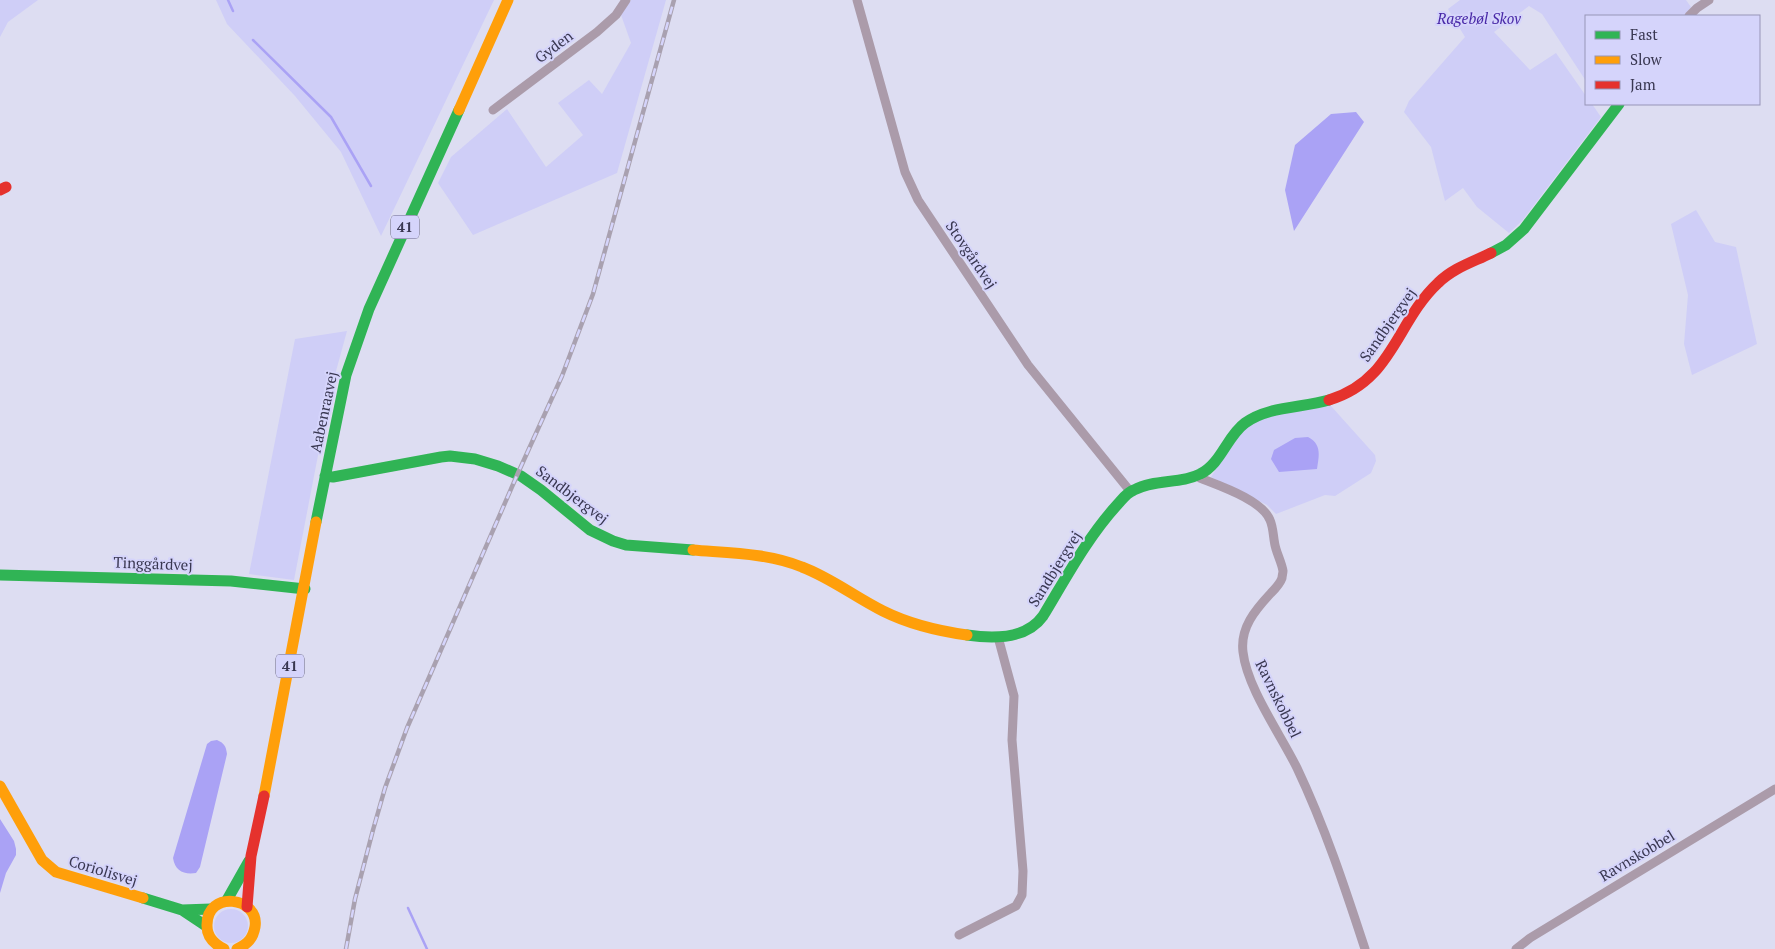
<svg xmlns="http://www.w3.org/2000/svg" width="1775" height="949" viewBox="0 0 1775 949" font-family="'PT Serif',serif">
<rect width="100%" height="100%" fill="#ddddf2"/>
<path fill="#cfcef7" d="M0 0H38L8 22 0 37Z
M216 0H494L381 236 341 152 295 96 227 24Z
M631 0H666L617 173 473 235 438 183 451 157 507 109 546 167 583 135 558 103 589 80 602 94 631 43 621 15Z
M1460 0H1686L1691 7 1684 16H1586V81L1542 14 1529 6 1494 32 1530 70 1556 53 1586 96V104H1592L1601 117 1522 221 1509 233 1477 207 1463 188 1445 201 1431 147 1404 112 1409 101 1465 37 1448 9Z
M1696 210 1715 242 1736 247 1757 344 1692 375 1684 344 1688 295 1671 224Z
M347 331 330 393 294 580 249 574 295 339Z
M1331 406 1375 455 1376 461 1371 473 1335 496 1325 495 1276 514 1267 505 1211 477C1221 462 1230 445 1242 431 1259 411 1306 409 1331 406Z
M214 926a17 17 0 1 1 34 0a17 17 0 1 1-34 0Z"/>
<path fill="#aaa2f5" d="M1356 112 1364 122 1294 231 1285 190 1295 145 1331 114Z
M1308 437C1322 444 1319 456 1317 469L1279 472 1271 459 1274 450 1295 438Z
M217 740C224 743 226 746 227 754L200 867 196 873C184 875 175 871 173 858L207 744 211 741Z
M0 819 14 841 16 849V855L6 873 0 893Z"/>
<g fill="none" stroke-linecap="round" stroke-linejoin="round">
<path stroke="#aaa2f5" stroke-width="2.5" d="M228 0 233 11
M253 40 331 117 371 186
M408 908 427 949"/>
<path stroke="#ab9baa" stroke-width="9" d="M857 0 905 172 918 200 1028 365 1130 491
M1689 16 1697 8 1709 0
M493 110 597 32 616 15 626 0
M1198 475 1200 478C1220 486 1262 500 1270 520 1274 529 1273 540 1276 549 1278 556 1282 564 1283 571 1283 573 1282 576 1282 578 1280 584 1275 589 1271 593 1255 610 1240 628 1243 652 1247 688 1281 735 1297 768 1325 827 1345 888 1365 949
M959 935 1016 906 1022 895 1023 871 1012 740 1014 696 998 637
M1516 949 1530 938 1775 789"/>
<path stroke="#30b455" stroke-width="11" d="M1491 253 1506 245 1524 229 1619 104
M325 476 333 477 441 457 450 456 475 459 498 466 521 476 541 490 590 530 613 541 626 545 693 550
M316 522 346 375 369 309 459 110
M0 575 231 581 305 589
M967 635C993 639 1026 640 1043 616 1066 578 1087 538 1117 505 1122 500 1126 493 1134 490 1154 479 1181 484 1200 474 1221 464 1227 436 1245 423 1268 406 1302 408 1329 400
M143 898 182 910 206 926
M227 900 249 861
M182 910 211 909"/>
<path stroke="#ff9f0a" stroke-width="11" d="M459 110 508 0
M693 550C729 553 768 553 802 567 831 578 855 597 883 611 909 624 938 631 967 635
M0 786 42 860 56 872 143 898
M264 796 316 522
M224 949C214 944 207 937 207 926 206 889 260 897 255 927 253 938 248 944 237 949"/>
<path stroke="#e5322d" stroke-width="11" d="M0 190 6 187
M1329 400C1393 381 1396 322 1438 283 1453 268 1473 262 1491 253
M247 907 251 856 264 796"/>
<defs>
<path id="rail" d="M346 949 355 899 373 830 385 788 407 728 518 473 562 376 593 294 674 0"/>
</defs>
<use href="#rail" stroke="#a9a1b0" stroke-width="4.5"/>
<use href="#rail" stroke="#d5d4fb" stroke-width="2.5" stroke-dasharray="8" stroke-linecap="butt"/>
</g>
<g text-anchor="middle" stroke-width="4" stroke-linejoin="round" paint-order="stroke">
<g fill="#d5d4fb" stroke="#686684" stroke-width="1">
<rect x="391" y="215.5" width="28" height="23" rx="4"/>
<rect x="276" y="654.5" width="28" height="23" rx="4"/>
</g>
<g font-size="14" font-weight="bold" fill="#393751">
<text x="405" y="232">41</text>
<text x="290" y="671">41</text>
</g>
<g font-size="15" font-style="italic" fill="#4828a7" stroke="#d5d4fb">
<text x="1479" y="24">Ragebøl Skov</text>
</g>
<g font-size="15" fill="#393751" stroke="#d5d4fb">
<text transform="translate(554 47) rotate(-37)" y="5">Gyden</text>
<text transform="translate(971 255) rotate(56)" y="5">Stovgårdvej</text>
<text transform="translate(1388 325) rotate(-55)" y="5">Sandbjergvej</text>
<text transform="translate(324 412) rotate(-78)" y="5">Aabenraavej</text>
<text transform="translate(572 495) rotate(37)" y="5">Sandbjergvej</text>
<text transform="translate(153 564) rotate(2)" y="5">Tinggårdvej</text>
<text transform="translate(1055 569) rotate(-58)" y="5">Sandbjergvej</text>
<text transform="translate(1278 699) rotate(64)" y="5">Ravnskobbel</text>
<text transform="translate(1637 856) rotate(-31)" y="5">Ravnskobbel</text>
<text transform="translate(103 871) rotate(17)" y="5">Coriolisvej</text>
</g>
</g>
<rect x="1585" y="15" width="175" height="90" fill="#d5d4fb" stroke="#9795b7"/>
<rect x="1595" y="31" width="25" height="8" fill="#30b455" stroke="#9795b7"/>
<text x="1630" y="40" font-size="15" fill="#393751">Fast</text>
<rect x="1595" y="56" width="25" height="8" fill="#ff9f0a" stroke="#9795b7"/>
<text x="1630" y="65" font-size="15" fill="#393751">Slow</text>
<rect x="1595" y="81" width="25" height="8" fill="#e5322d" stroke="#9795b7"/>
<text x="1630" y="90" font-size="15" fill="#393751">Jam</text>
</svg>
